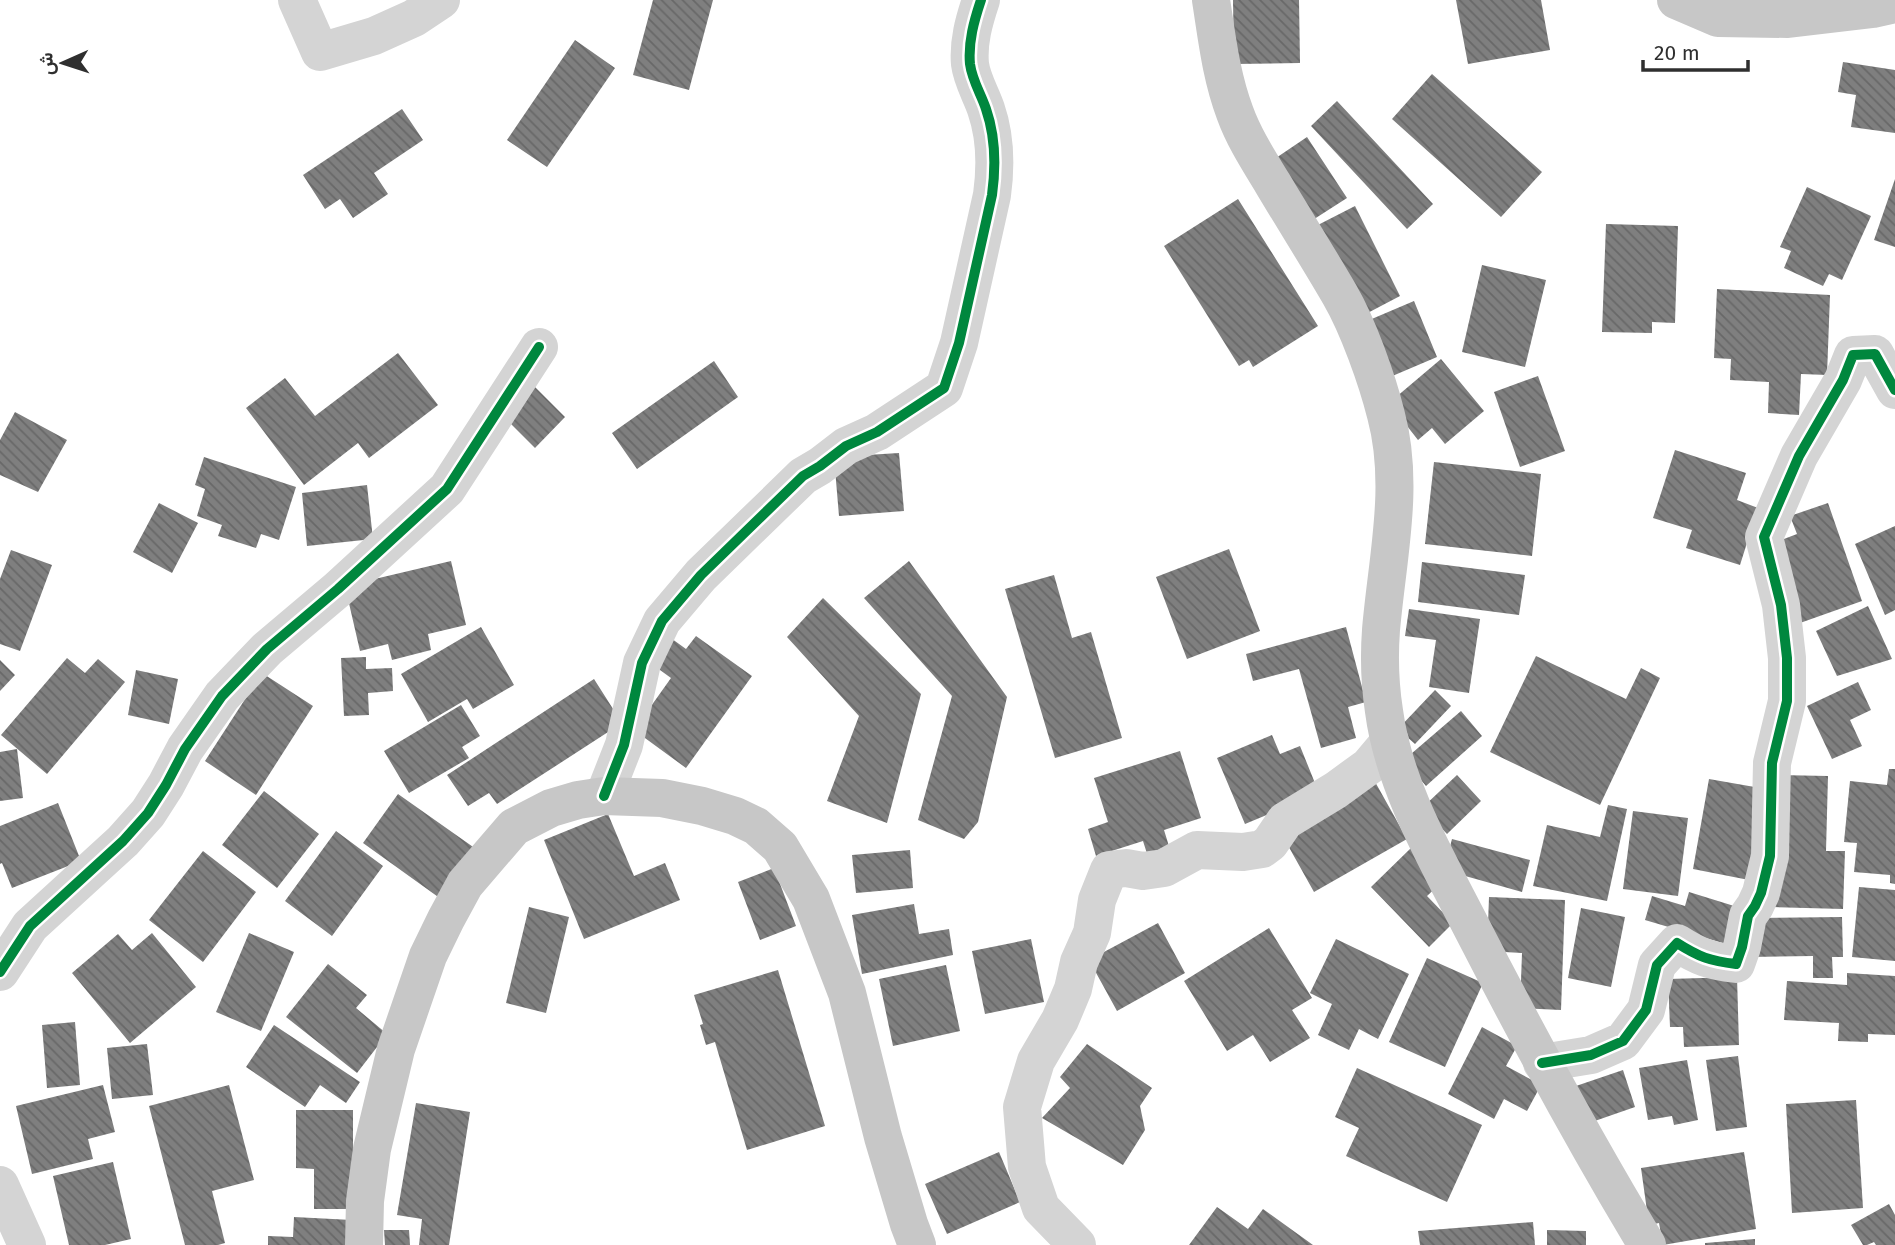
<svg xmlns="http://www.w3.org/2000/svg" width="1895" height="1245" viewBox="0 0 1895 1245" font-family="'Fira Sans',Vazirmatn,sans-serif">
<defs>
<pattern id="building-back-hatch" width="6" height="6" patternUnits="userSpaceOnUse" patternTransform="scale(1.75)"><rect width="6" height="6" fill="#7f7f7f"/><path d="M-1 5l2 2M0 0l6 6M5-1l2 2" fill="none" stroke="#686868"/></pattern>
</defs>
<rect width="100%" height="100%" fill="#fff"/>
<path fill="url(#building-back-hatch)" d="M653 0H713L689 90 633 75Z
M1233 0H1299L1300 63 1234 64Z
M1456 0H1541L1550 50 1468 64Z
M575 40 615 68 547 167 507 140Z
M1843 62 1895 70V133L1851 127 1856 95 1838 92Z
M1432 74 1542 172 1501 217 1392 119Z
M1337 101 1433 204 1407 229 1311 126Z
M402 109 423 140 374 173 388 194 353 218 340 199 325 209 303 175Z
M1307 137 1347 198 1308 223 1273 160Z
M1895 179V247L1874 240Z
M1807 187 1871 216 1842 280 1829 274 1823 286 1784 268 1791 251 1780 247Z
M1238 199 1318 326 1253 367 1249 360 1239 366 1164 246Z
M1355 206 1400 296 1360 317 1314 227Z
M1606 224 1678 226 1675 323 1652 322V333L1602 332Z
M1482 265 1546 280 1525 367 1462 352Z
M1717 289 1830 295 1827 375 1801 374 1799 415 1768 413 1769 382 1730 380 1731 359 1714 358Z
M1414 301 1437 357 1390 377 1367 321Z
M398 353 438 405 369 458 358 443 304 485 246 408 285 378 315 416Z
M1441 359 1484 411 1445 444 1432 428 1418 440 1389 403Z
M714 361 738 397 637 469 612 433Z
M1538 376 1565 451 1520 467 1494 392Z
M533 385 565 417 535 448 503 416Z
M15 412 67 440 38 492 0 475V440Z
M1675 450 1746 473 1737 500 1758 508 1740 565 1686 548 1692 530 1653 518Z
M899 453 904 511 839 516 834 457Z
M204 457 296 487 279 540 261 534 256 548 218 536 222 525 197 516 205 489 195 485Z
M1434 462 1541 474 1532 556 1425 544Z
M367 485 373 539 307 546 302 493Z
M159 503 198 523 172 573 133 552Z
M1828 503 1862 601 1800 623 1773 543 1797 534 1790 516Z
M1895 526V610L1885 615 1855 544Z
M1229 549 1260 631 1187 659 1156 577Z
M11 550 52 565 20 651 0 644V579Z
M451 561 466 625 428 634 431 650 392 660 388 644 360 651 345 586Z
M909 561 1007 697 978 822 964 839 918 820 952 696 864 598Z
M1422 562 1525 575 1519 615 1418 602Z
M1054 575 1072 638 1091 632 1122 738 1055 758 1005 589Z
M823 598 921 694 887 823 827 801 859 716 787 637Z
M1868 606 1892 659 1837 676 1816 631Z
M1409 609 1480 619 1469 693 1429 687 1436 640 1405 636Z
M481 627 514 685 473 709 467 699 428 722 401 674Z
M1346 627 1366 702 1348 707 1356 738 1321 748 1299 669 1253 681 1246 654Z
M668 636 686 649 696 636 752 676 686 768 634 730 671 678 649 662Z
M1536 656 1626 699 1641 668 1660 678 1600 805 1490 752Z
M366 657V669L392 668 393 691 368 693 369 715 344 716 341 658Z
M67 658 85 673 98 659 125 682 47 774 1 735Z
M0 660 15 675 0 691Z
M136 670 178 679 169 724 128 715Z
M262 673 313 706 256 795 205 761Z
M594 679 622 723 497 804 489 793 468 806 447 775Z
M1858 682 1871 710 1850 720 1862 746 1832 759 1807 706Z
M1435 690 1451 706 1415 744 1398 729Z
M461 705 480 736 462 747 469 758 409 793 384 751Z
M1461 711 1482 736 1426 786 1404 760Z
M1272 735 1280 754 1300 746 1319 793 1245 824 1217 758Z
M17 749 23 798 0 801V752Z
M1180 751 1201 818 1164 830 1172 856 1150 863 1143 841 1096 856 1088 829 1108 822 1094 778Z
M1889 769H1895V884L1890 883V875L1854 872 1857 843 1844 842 1850 781 1887 785Z
M1457 775 1481 801 1447 834 1422 808Z
M1775 775 1828 776 1826 851H1845L1843 909 1772 907Z
M1709 779 1766 789 1749 880 1693 869Z
M1374 780 1407 839 1314 892 1281 833Z
M264 791 319 834 277 888 222 845Z
M398 794 476 849 441 899 363 843Z
M58 803 81 861 12 888 2 863 0 864V826Z
M1608 805 1627 809 1607 901 1533 886 1547 825 1600 837Z
M1633 811 1688 818 1678 896 1623 889Z
M608 814 634 876 665 863 680 900 584 939 544 840Z
M336 831 383 866 332 936 285 901Z
M1452 839 1530 860 1522 892 1444 870Z
M1411 848 1443 881 1427 896 1453 923 1429 947 1371 887Z
M910 850 913 888 856 893 852 855Z
M203 851 256 892 203 962 149 920Z
M774 868 796 926 760 940 738 882Z
M1859 887 1895 890V961L1852 957Z
M1689 892 1747 910 1736 947 1645 920 1652 896 1685 906Z
M1489 897 1565 900 1561 1010 1520 1008 1522 953 1487 951Z
M914 904 919 934 949 929 953 955 862 974 852 915Z
M529 907 569 917 546 1013 506 1003Z
M1581 908 1625 917 1611 987 1568 978Z
M1842 917 1843 957H1832L1833 978H1813V956L1749 957 1748 918Z
M1158 923 1185 973 1117 1011 1089 960Z
M1269 928 1312 998 1292 1010 1310 1038 1270 1062 1253 1035 1227 1051 1184 981Z
M152 933 196 987 130 1043 72 973 118 934 132 950Z
M249 933 294 952 261 1031 216 1012Z
M1031 939 1044 1002 985 1014 972 951Z
M1336 939 1409 974 1378 1039 1359 1029 1349 1050 1318 1035 1332 1004 1310 993Z
M1427 958 1483 983 1445 1067 1389 1042Z
M328 964 367 995 356 1008 387 1034 357 1073 286 1017Z
M946 965 960 1031 893 1046 879 979Z
M778 970 825 1126 747 1150 715 1042 706 1045 700 1025 703 1024 694 995Z
M1847 973 1895 976V1035L1868 1034V1042L1838 1041 1839 1023 1784 1020 1787 981 1847 985Z
M1737 977 1739 1045 1684 1047 1683 1027H1670L1668 979Z
M75 1022 80 1085 47 1088 42 1025Z
M274 1025 360 1082 346 1103 320 1085 305 1107 246 1067Z
M1482 1027 1517 1046 1506 1066 1541 1085 1527 1111 1504 1099 1494 1119 1448 1094Z
M147 1044 153 1095 112 1099 107 1048Z
M1087 1044 1152 1088 1140 1106 1145 1130 1123 1165 1042 1118 1070 1088 1060 1077Z
M1738 1056 1747 1127 1716 1131 1706 1060Z
M1687 1060 1698 1120 1674 1125 1672 1116 1648 1120 1639 1068Z
M1357 1068 1482 1125 1447 1202 1346 1156 1359 1128 1335 1117Z
M1623 1070 1635 1107 1589 1123 1576 1086Z
M103 1085 115 1132 88 1139 93 1159 32 1174 16 1106Z
M229 1085 254 1180 212 1191 225 1243 218 1245H185L149 1106Z
M1856 1100 1863 1208 1792 1213 1786 1104Z
M416 1103 470 1112 449 1245H419L422 1219 397 1215Z
M296 1110H353V1209H314V1169L296 1168Z
M999 1152 1020 1202 947 1234 925 1184Z
M1744 1152 1756 1229 1663 1245 1659 1223 1649 1225 1641 1168Z
M113 1162 131 1239 105 1245H69L53 1176Z
M1889 1204 1895 1215V1245H1876L1874 1242 1867 1245H1863L1851 1225Z
M1217 1207 1248 1229 1263 1209 1313 1245H1189Z
M294 1217 352 1220 351 1245H268V1236L293 1237Z
M1533 1222 1535 1245H1420L1418 1231Z
M384 1230H409L410 1245H385Z
M1547 1230 1586 1231V1245H1547Z
M1755 1239V1245H1705V1243Z"/>
<g fill="none" stroke-linecap="round" stroke-linejoin="round">
<path stroke="#d4d4d4" stroke-width="38" d="M297 0 320 52 374 36 414 18 441 0
M604 796 624 745 642 663 662 621 701 575 803 476 820 466 846 446 877 432 944 388 959 343 992 195C996 166 996 138 986 109 981 94 972 80 970 64 968 42 974 21 981 0
M0 972 30 926 123 841 148 813 166 785 185 749 222 696 267 649 338 589 447 489 539 347
M1542 1063 1591 1055 1623 1041 1646 1010 1657 965 1677 943C1699 957 1710 961 1736 964L1742 947 1748 916 1755 906 1761 893 1770 856 1772 763 1787 701V658L1781 605 1764 537 1799 456 1843 380 1853 355 1875 354 1895 390
M0 1185 27 1245
M1077 1245 1041 1208 1027 1167 1022 1107 1036 1061 1060 1020 1073 989 1079 962 1092 933 1097 900 1109 870 1126 868 1143 871 1164 868 1197 850 1243 852 1262 849 1270 843 1285 821 1336 790 1369 766 1390 741"/>
<path stroke="#c7c7c7" stroke-width="38" d="M1211 0C1217 38 1221 76 1235 113 1244 138 1259 161 1273 184 1295 221 1318 257 1340 295 1358 326 1377 379 1386 415 1405 486 1387 559 1381 630 1379 657 1380 685 1384 711 1394 788 1439 863 1473 930 1528 1037 1585 1142 1647 1245
M1676 0 1718 18 1788 19 1873 9 1895 4
M364 1245 365 1201 372 1149 396 1049 428 956 446 919 465 884 514 827 551 808 578 800 604 796 662 798 702 806 735 816 756 826 780 847 811 899 847 993 883 1137 909 1224 917 1245"/>
<defs>
<path id="cycleway" d="M604 796 624 745 642 663 662 621 701 575 803 476 820 466 846 446 877 432 944 388 959 343 992 195C996 166 996 138 986 109 981 94 972 80 970 64 968 42 974 21 981 0
M0 972 30 926 123 841 148 813 166 785 185 749 222 696 267 649 338 589 447 489 539 347
M1542 1063 1591 1055 1623 1041 1646 1010 1657 965 1677 943C1699 957 1710 961 1736 964L1742 947 1748 916 1755 906 1761 893 1770 856 1772 763 1787 701V658L1781 605 1764 537 1799 456 1843 380 1853 355 1875 354 1895 390"/>
</defs>
<use href="#cycleway" stroke="#fff" stroke-width="15"/>
<use href="#cycleway" stroke="#00873e" stroke-width="10"/>
</g>
<g transform="translate(63 63) rotate(267)" stroke="#ffffff" stroke-width="5" paint-order="stroke">
<path d="M0-5L12 26L0 18L-12 26Z" fill="#2f2f2f"/>
<text y="-10" font-size="19" font-weight="bold" text-anchor="middle" fill="#2f2f2f">ش</text>
</g>
<path d="M1643 60v10h105v-10" fill="none" stroke="#2f2f2f" stroke-width="3.5"/>
<text x="1654" y="60" font-size="21" fill="#2f2f2f" stroke="#ffffff" stroke-width="5" paint-order="stroke">20 m</text>
</svg>
